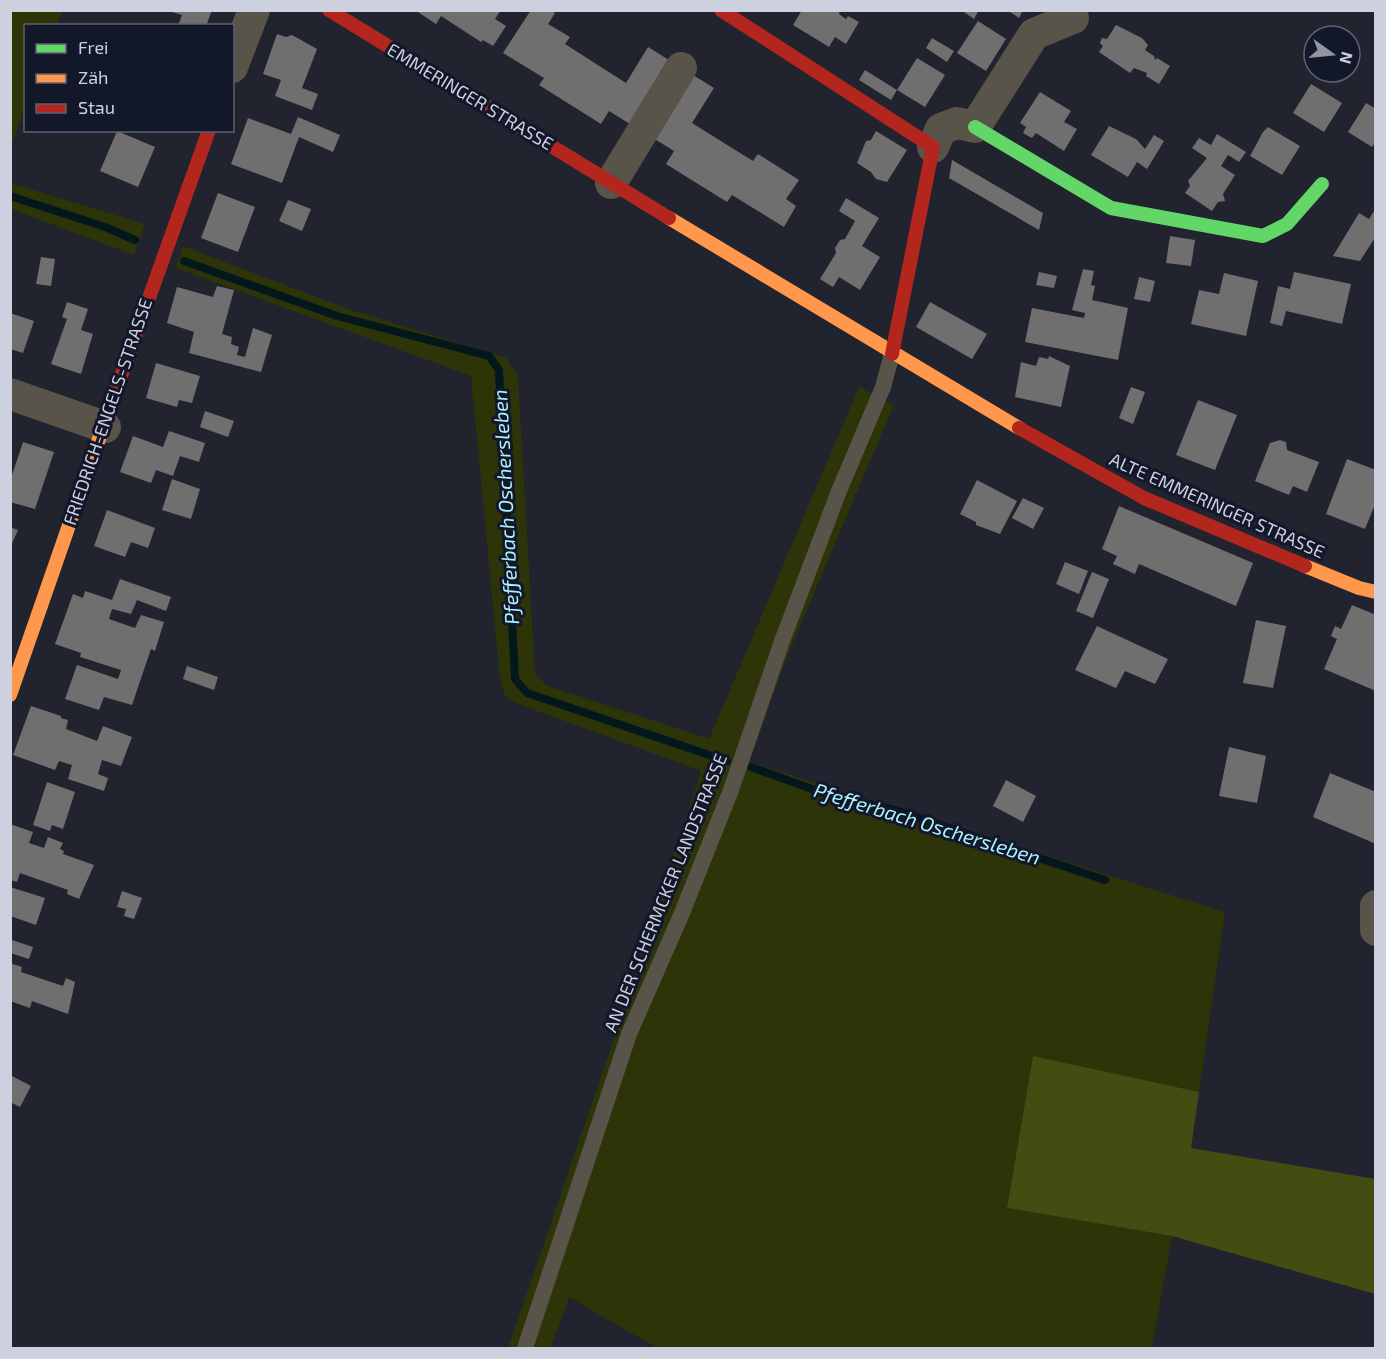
<svg xmlns="http://www.w3.org/2000/svg" width="1386" height="1359" viewBox="0 0 1386 1359" font-family="'Exo 2',sans-serif">
<rect width="100%" height="100%" fill="#21242f"/>
<path fill="#2c3408" d="M11 10 63 11 57 25 26 26 25 108 11 147Z
M10 183 145 224 134 255 11 209Z
M183 246 345 308 506 358 518 376 535 675 548 686 709 739 859 387 894 405 786 659 749 762 1225 912 1199 1092 1033 1057 1007 1208 1172 1236 1152 1348H657L569 1297 551 1348H508L618 1027 701 771 516 703 505 696 500 680 471 376 176 268Z"/>
<path fill="#444d11" d="M1033 1056 1199 1092 1191 1148 1375 1179V1294L1172 1236 1007 1208Z"/>
<g fill="none" stroke-linecap="round" stroke-linejoin="round">
<path stroke="#03181d" stroke-width="8" d="M10 196 105 227 135 240
M184 261 337 316 489 356 499 370 515 679 527 693 727 761
M751 767 826 794 898 811 1105 880"/>
</g>
<path fill="#716e6f" d="M212 10 206 26H178L182 15 169 11Z
M415 10H501L495 19 506 26 493 46 483 40 481 42 441 16 436 24Z
M531 10H550L555 13 548 24 570 37 565 44 626 83 648 47 669 60 630 124 609 111 601 124 539 85 544 78 503 53Z
M802 10H840L839 14 846 19 848 16 859 22 846 44 835 37 829 47 793 25Z
M961 10H979L974 19Z
M1007 10H1023L1019 18Z
M978 21 1006 39 986 71 957 53Z
M1116 25 1142 38 1148 45 1145 50 1154 56 1155 60 1157 58 1170 66 1159 84 1146 76 1147 73 1134 68 1130 73 1099 52 1103 46 1100 43 1102 38 1107 39Z
M277 34 286 37 292 35 317 49 302 88 318 94 312 110 275 96 281 80 263 74Z
M932 38 954 51 947 62 926 48Z
M917 58 945 75 925 107 897 90Z
M865 70 897 90 891 100 859 80Z
M693 75 714 88 692 123 753 161 758 154 799 180 786 199 796 206 784 227 732 195 727 202 666 164 674 151 653 138Z
M1311 84 1342 103 1324 132 1293 113Z
M1040 92 1071 111 1064 122 1077 129 1064 151 1036 133 1032 138 1023 133 1026 127 1020 123Z
M1366 103 1376 109V141L1372 147 1348 132Z
M298 117 340 135 333 152 299 137 282 183 231 164 248 118 291 134Z
M1109 126 1136 139 1145 149 1154 135 1164 141 1147 169 1137 162 1128 177 1091 155Z
M1268 127 1300 146 1282 175 1250 156 1263 132Z
M117 131 155 147 138 187 100 171Z
M876 131 907 150 887 182 876 179 871 172 857 163 866 141 871 140Z
M1217 134 1246 152 1239 162 1228 155 1221 166 1235 175 1223 194 1225 201 1218 202 1212 211 1185 193 1190 186 1188 181 1207 158 1192 148 1199 138 1211 145Z
M952 160 1043 213 1039 230 949 178Z
M218 193 255 207 238 252 201 238Z
M846 198 879 218 862 246 880 257 860 290 839 277 833 287 820 279 836 253 835 248 840 240 845 239 855 221 839 211Z
M288 200 311 209 302 231 279 221Z
M1376 208V236L1360 261 1333 256 1359 213 1369 219Z
M1170 236 1195 240 1191 266 1166 263Z
M41 257 55 259 51 286 36 284Z
M1083 269 1094 271 1091 285 1095 286 1092 300 1128 308 1118 360 1025 342 1032 308 1084 318 1085 313 1072 310Z
M1039 272 1057 276 1054 288 1036 285Z
M1294 272 1351 284 1342 324 1286 311 1282 326 1270 323 1278 286 1290 289Z
M1224 273 1258 281 1246 336 1191 324 1199 290 1219 294Z
M1139 277 1155 281 1150 302 1134 299Z
M217 286 234 290 222 334 232 337 231 344 239 347 237 355 245 357 253 328 272 335 261 372 189 353 194 332 167 323 177 287 213 297Z
M67 302 88 309 81 330 93 334 81 374 51 364 67 319 62 317Z
M930 302 987 334 972 359 916 327Z
M10 313 34 321 23 353 10 349Z
M1049 356 1070 366 1061 407 1015 397 1021 362 1036 366 1039 357 1048 359Z
M156 363 200 376 192 403 179 400 177 407 146 398Z
M1131 387 1145 392 1133 424 1119 418Z
M1198 400 1237 415 1215 470 1176 455Z
M205 411 234 421 228 437 200 427Z
M169 431 205 443 199 462 180 456 173 476 156 470 151 483 120 472 133 436 163 447Z
M1280 440 1286 442 1287 450 1319 462 1307 492 1293 486 1289 495 1255 481 1270 443Z
M23 442 54 452 35 509 10 502V481Z
M1347 459 1376 470V502L1365 529 1326 514Z
M172 479 200 489 191 519 162 510Z
M977 480 1017 501 1000 534 976 525V522L960 514Z
M1023 498 1044 508 1033 529 1012 518Z
M1119 506 1253 563 1236 606 1139 564 1135 574 1113 564 1117 556 1102 549Z
M107 510 155 528 148 548 131 542 125 557 94 546Z
M10 527 18 530 10 548Z
M1065 562 1088 571 1079 594 1056 584Z
M1092 572 1109 579 1093 618 1076 611Z
M120 579 171 597 166 611 137 600 131 614 112 609 109 619 135 628 141 615 164 622 155 651 151 649 132 705 104 697 99 710 65 699 77 665 118 679 121 670 80 657 81 653 55 644 73 594 83 598 85 591 112 600Z
M1352 605 1376 615V691L1324 669 1337 639 1331 636 1335 626 1341 629Z
M1256 620 1286 626 1273 688 1243 683Z
M1097 626 1168 659 1155 684 1125 671 1116 688 1075 670Z
M187 666 218 677 214 690 183 679Z
M31 706 61 716V718L68 720 66 729 97 741 103 726 132 737 121 766 102 760 98 774 108 778 104 791 68 779 72 765 59 761 55 770 13 755Z
M1229 747 1266 756 1257 803 1219 796Z
M1330 773 1376 792V844L1313 817Z
M1006 780 1036 796 1023 822 993 806Z
M47 782 75 792 63 829 52 825 50 831 33 825Z
M10 824 33 832 29 843 44 848 48 837 63 843 60 849 64 851 63 854 94 865 79 899 67 894 68 890 20 873 17 882 10 880Z
M10 887 45 898 36 925 10 916Z
M122 891 142 898 134 919 124 916 126 909 117 907Z
M12 940 33 947 29 959 10 953Z
M10 963 22 967 21 972 63 986 66 978 75 982 68 1014 32 1001 30 1008 10 1001Z
M10 1075 31 1086 20 1107 10 1102Z"/>
<g fill="none" stroke-linecap="round" stroke-linejoin="round">
<path stroke="#59544a" stroke-width="16" d="M525 1348 629 1034 682 913 731 790 782 641 839 491 883 387 892 354"/>
<path stroke="#59544a" stroke-width="32" d="M232 67 254 10
M933 147 941 129 957 123 975 127 1034 34 1073 18
M611 183 681 68
M10 394 105 427
M1376 906V930"/>
<path stroke="#63d668" stroke-width="14" d="M975 127 1111 208 1263 236 1287 224 1322 184"/>
<path stroke="#ff974d" stroke-width="14" d="M669 218 1019 428
M1305 566 1359 588 1376 592
M10 695 108 413"/>
<path stroke="#b3261e" stroke-width="14" d="M329 10 669 218
M721 10 933 147 892 354
M108 413 209 130
M1019 428 1144 498 1305 566"/>
</g>
<g text-anchor="middle" stroke-width="6" stroke-linejoin="round" paint-order="stroke">
<g font-size="18" fill="#cdd1df" stroke="#12172a">
<text transform="translate(470 97) rotate(31)" y="6">EMMERINGER STRASSE</text>
<text transform="translate(108 412) rotate(-71)" y="6">FRIEDRICH-ENGELS-STRASSE</text>
<text transform="translate(1217 506) rotate(24)" y="6">ALTE EMMERINGER STRASSE</text>
<text transform="translate(666 893) rotate(-68)" y="6">AN DER SCHERMCKER LANDSTRASSE</text>
</g>
<g font-size="20" font-style="italic" fill="#abf2fe" stroke="#12172a">
<text transform="translate(506 507) rotate(-93)" y="7">Pfefferbach Oschersleben</text>
<text transform="translate(927 824) rotate(17)" y="7">Pfefferbach Oschersleben</text>
</g>
</g>
<rect width="1386" height="1359" fill="none" stroke="#cdd1df" stroke-width="24"/>
<rect x="24" y="24" width="210" height="108" fill="#12172a" stroke="#5d6172" stroke-width="1.5"/>
<rect x="36" y="44" width="30" height="9" fill="#63d668" stroke="#5d6172" stroke-width="1.5"/>
<text x="78" y="54" font-size="18" fill="#cdd1df">Frei</text>
<rect x="36" y="74" width="30" height="9" fill="#ff974d" stroke="#5d6172" stroke-width="1.5"/>
<text x="78" y="84" font-size="18" fill="#cdd1df">Zäh</text>
<rect x="36" y="104" width="30" height="9" fill="#b3261e" stroke="#5d6172" stroke-width="1.5"/>
<text x="78" y="114" font-size="18" fill="#cdd1df">Stau</text>
<g transform="translate(1332 54) rotate(105)"><circle r="28" fill="#12172a" stroke="#5d6172" stroke-width="1.5"/>
<path d="M0-4.5L10 22L0 15L-10 22Z" fill="#9194a1"/>
<text y="-9" font-size="16" font-weight="bold" text-anchor="middle" fill="#cdd1df">N</text>
</g>
</svg>
